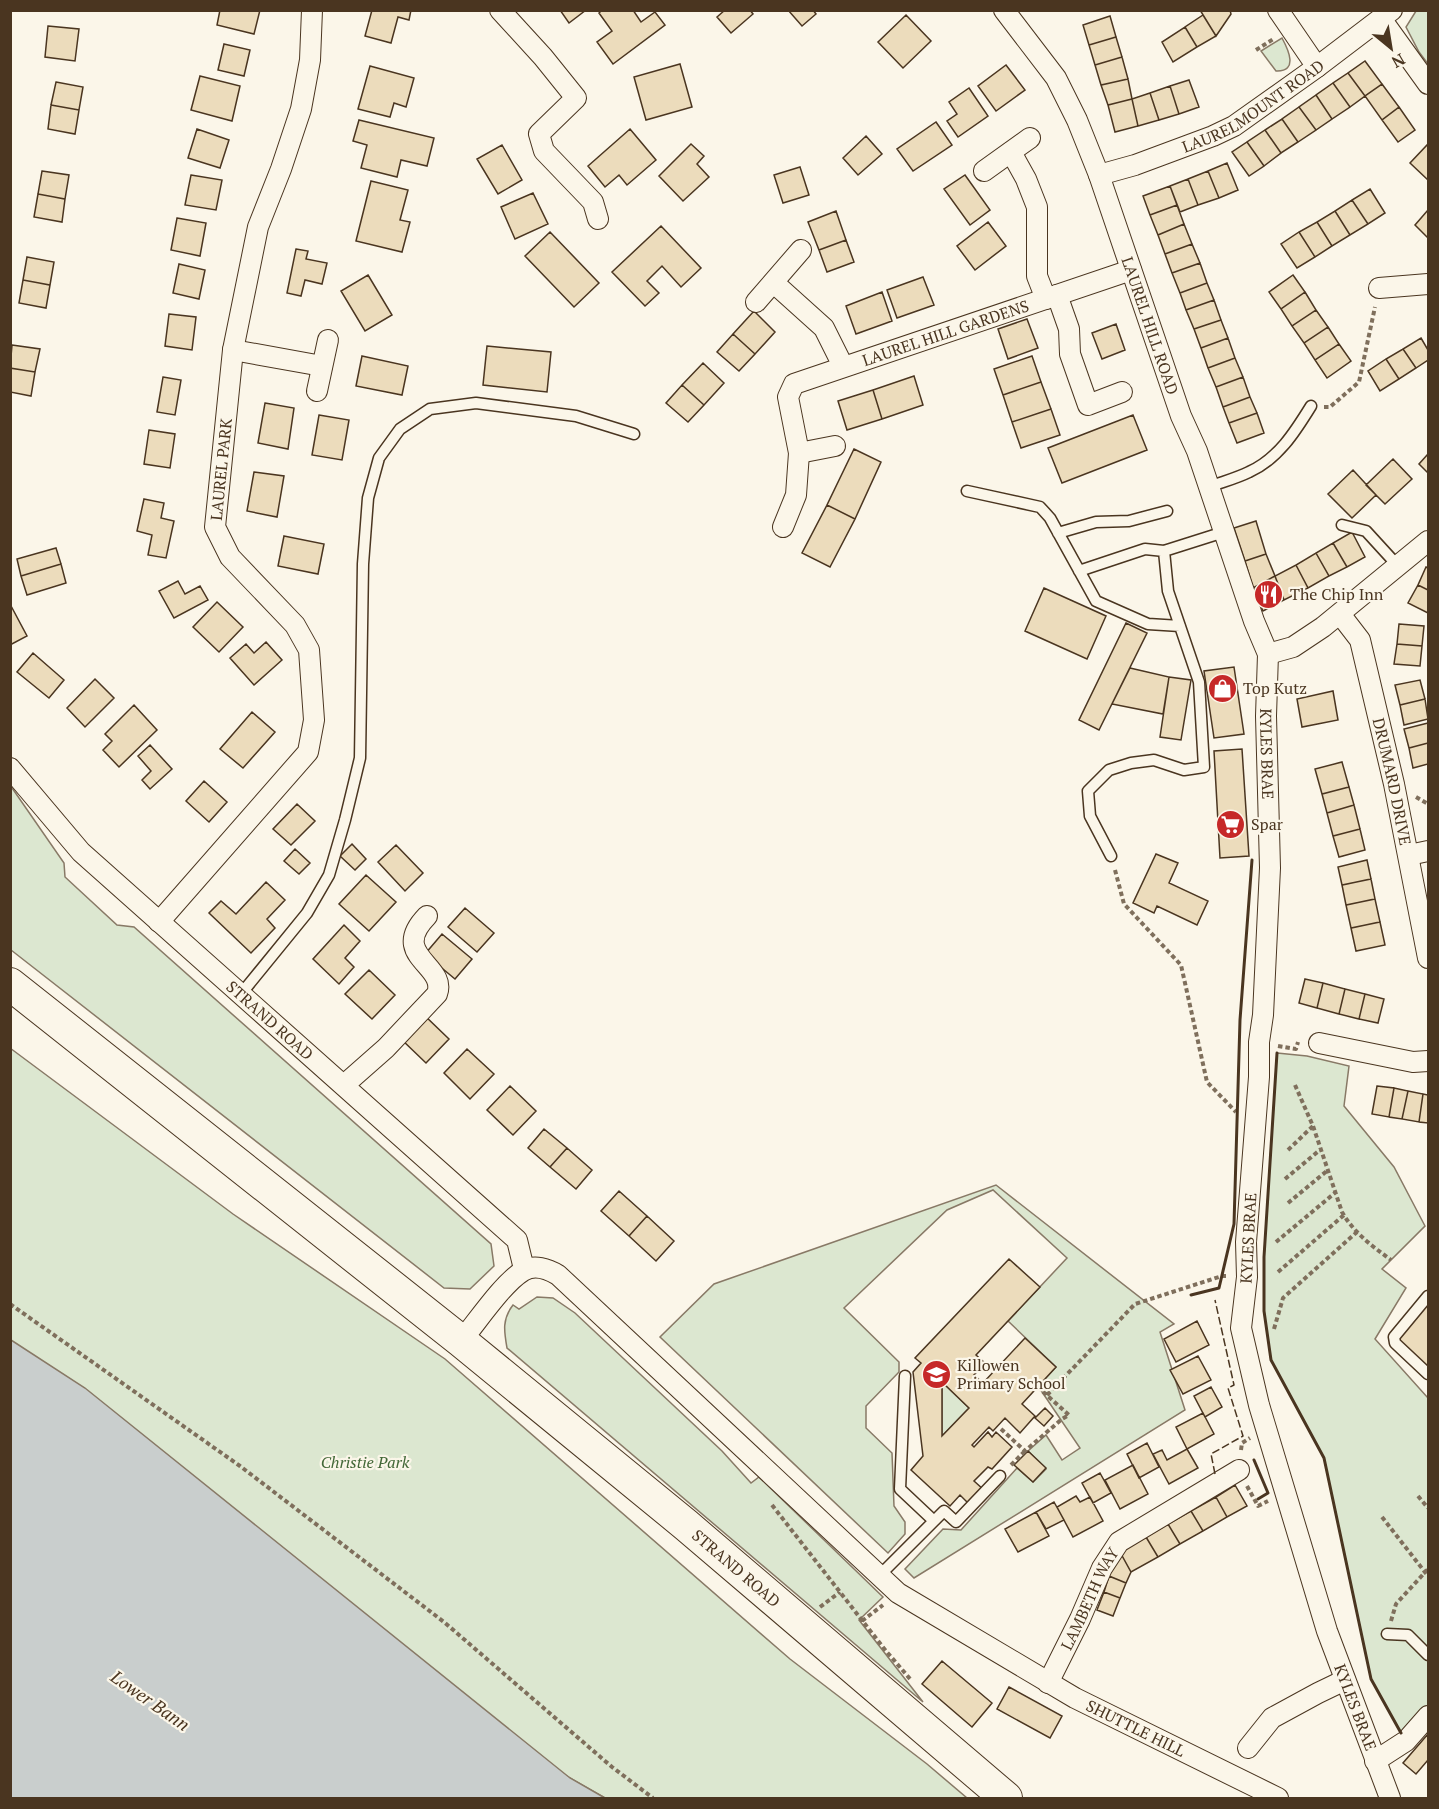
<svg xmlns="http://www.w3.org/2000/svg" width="1439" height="1809" viewBox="0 0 1439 1809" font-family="'PT Serif',serif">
<rect width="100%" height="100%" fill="#fbf6e9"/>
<path fill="#dce7d0" stroke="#887966" stroke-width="1.5" d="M1416 11H1428V64L1419 52 1406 27Z
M1282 38C1288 49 1299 72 1276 71L1261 51Z
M10 785 64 863 65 877 117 925 134 927 491 1244 494 1266 470 1289 444 1288 11 950Z
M10 1048 233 1214 445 1359 790 1659 927 1764 967 1798H605L11 1457Z
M1277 1053 1307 1056 1349 1066 1344 1106 1394 1167 1425 1226 1382 1269 1406 1288 1375 1339 1428 1398V1726L1409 1747 1371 1679 1324 1458 1271 1360 1264 1311V1257Z
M996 1185 1174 1324 1160 1332 1185 1410 914 1578 905 1569 943 1529 961 1530 1017 1468 1033 1482 1046 1469 1028 1451 1046 1435 1062 1460 1080 1448 1038 1386 1056 1367 1008 1321 1067 1258 993 1190 947 1210 844 1308 899 1362V1372L866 1406V1428L892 1453 894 1506 905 1522V1534L888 1553 660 1337 714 1284Z
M537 1297 553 1298 575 1313 722 1451 751 1483 759 1477 883 1597 859 1620 923 1702 507 1348C504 1331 502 1319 513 1305L519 1309Z
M942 1382 969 1408 942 1436Z"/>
<path fill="#c9cecd" stroke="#887966" stroke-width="1.5" d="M11 1340 85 1388 570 1778 605 1798H11Z"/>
<path fill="#ecdcbc" stroke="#4a3520" stroke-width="1.5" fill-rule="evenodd" d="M220 10H260L254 34 217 25Z
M372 10H411L409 20 398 17 391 43 365 36Z
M560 10H586L569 23Z
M602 10H633L641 22 655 12 665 25 613 64 597 42 612 31 599 13Z
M725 10H750L753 14 731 33 717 17Z
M788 10H813L816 14 802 26Z
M1200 10H1230L1231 14 1216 36Z
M906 15 931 41 903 68 878 42Z
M1203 15 1216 36 1197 47 1185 27Z
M1110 16 1116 37 1089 45 1083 25Z
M48 26 79 29 75 61 45 57Z
M1185 27 1197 47 1173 62 1162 42Z
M1116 37 1122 57 1095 65 1089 45Z
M224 44 250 50 244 76 218 70Z
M1122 57 1128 79 1101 85 1095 65Z
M1365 61 1382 84 1365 96 1348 73Z
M680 64 692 107 646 120 634 77Z
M1006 65 1025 90 996 111 978 86Z
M370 66 414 78 406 107 394 103 390 117 358 109Z
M1348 73 1365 96 1350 107 1333 83Z
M200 76 240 86 232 121 191 110Z
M1128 79 1132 99 1108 105 1101 85Z
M1189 80 1199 107 1179 114 1170 86Z
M56 82 83 87 79 110 51 105Z
M1333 83 1350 107 1332 119 1316 95Z
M1382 84 1399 107 1382 120 1365 96Z
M1170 86 1179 114 1159 120 1150 93Z
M969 88 988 116 958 137 947 121 957 114 949 102Z
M1150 93 1159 120 1138 126 1132 99Z
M1316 95 1332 119 1316 130 1299 107Z
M1132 99 1138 126 1115 132 1108 105Z
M51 105 79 110 75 134 48 129Z
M1299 107 1316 130 1298 142 1282 119Z
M1399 107 1415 130 1398 142 1382 120Z
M1282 119 1298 142 1281 153 1265 130Z
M359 120 434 138 427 166 401 160 397 177 361 168 367 145 353 141Z
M936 122 952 145 913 171 897 149Z
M197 129 229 140 220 168 188 158Z
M630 129 656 160 627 185 619 175 605 187 588 166Z
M1265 130 1281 153 1264 166 1247 142Z
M866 136 882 154 858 175 843 158Z
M1247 142 1264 166 1249 176 1232 152Z
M691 144 704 156 697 164 709 177 683 201 659 176Z
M1428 144V180L1410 163Z
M502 145 522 180 498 194 477 159Z
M1227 163 1238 190 1219 198 1208 171Z
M800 167 809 195 783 203 774 175Z
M42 171 69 175 65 199 38 194Z
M1208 171 1219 198 1198 205 1188 179Z
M191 175 222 180 216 210 185 205Z
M965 175 990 210 970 225 944 189Z
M1188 179 1198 205 1180 212 1170 186Z
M371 181 408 190 400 220 410 222 402 252 356 241Z
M1170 186 1177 205 1150 215 1143 196Z
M1370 189 1385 213 1368 224 1352 200Z
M533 193 548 224 515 239 501 207Z
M38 194 65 199 62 222 34 217Z
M1352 200 1368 224 1350 235 1335 211Z
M1177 205 1184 224 1158 235 1150 215Z
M1428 210V238L1415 225Z
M836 211 846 240 819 250 808 222Z
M1335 211 1350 235 1332 246 1317 222Z
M177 218 206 223 200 256 171 250Z
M988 222 1006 246 975 270 957 246Z
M1317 222 1332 246 1315 257 1299 232Z
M1184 224 1192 244 1165 254 1158 235Z
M661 226 701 268 681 287 662 266 647 281 659 293 645 306 612 272Z
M550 232 599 283 574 307 525 256Z
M1299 232 1315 257 1297 268 1281 244Z
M846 240 854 262 827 272 819 250Z
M1192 244 1200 263 1172 273 1165 254Z
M296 249 308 251 306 259 327 263 322 284 305 280 301 296 287 293Z
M27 257 54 262 50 285 23 280Z
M1200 263 1207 283 1180 293 1172 273Z
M179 264 205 270 199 299 173 293Z
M368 275 392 315 365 331 341 291Z
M1293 275 1305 292 1281 309 1269 292Z
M923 277 934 305 897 318 887 290Z
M23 280 50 285 46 308 19 303Z
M1207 283 1214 300 1186 310 1180 293Z
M882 292 892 321 856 334 846 306Z
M1305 292 1316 310 1292 326 1281 309Z
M1214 300 1221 320 1194 329 1186 310Z
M1316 310 1328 327 1304 343 1292 326Z
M754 311 775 332 755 354 733 334Z
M169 314 196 317 192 350 165 346Z
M1027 319 1038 348 1008 359 998 329Z
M1221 320 1228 338 1201 348 1194 329Z
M1116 324 1125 350 1102 359 1092 333Z
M1328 327 1339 344 1315 360 1304 343Z
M733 334 755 354 739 371 717 352Z
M1228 338 1235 358 1208 368 1201 348Z
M1421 338 1428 350V360L1416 368 1403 349Z
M1339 344 1351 361 1327 378 1315 360Z
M12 345 40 349 35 372 10 368Z
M487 346 551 352 547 392 483 385Z
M1403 349 1416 368 1399 379 1386 359Z
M362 356 408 366 402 395 356 386Z
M1032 356 1041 382 1003 395 994 369Z
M1235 358 1243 377 1216 387 1208 368Z
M1386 359 1399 379 1380 391 1368 371Z
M703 363 724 383 704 405 682 385Z
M10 368 35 372 31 396 10 392Z
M914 376 923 405 882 419 873 390Z
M163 377 181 380 175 415 157 412Z
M1243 377 1250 397 1223 407 1216 387Z
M1041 382 1051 409 1012 422 1003 395Z
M682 385 704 405 688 422 666 403Z
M873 390 882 419 847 430 838 401Z
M1250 397 1257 413 1229 423 1223 407Z
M265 403 294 408 288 449 258 443Z
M1051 409 1060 435 1021 448 1012 422Z
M1257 413 1264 433 1237 443 1229 423Z
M319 415 349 420 342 460 312 455Z
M1133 415 1147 450 1062 483 1048 448Z
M149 430 175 434 170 468 144 464Z
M854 449 881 462 855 519 827 505Z
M1428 454V473L1419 464Z
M1393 459 1412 479 1385 504 1366 485Z
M1353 470 1376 495 1352 518 1328 494Z
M254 472 284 476 277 517 247 511Z
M144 499 164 503 161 518 174 521 166 558 148 555 152 535 137 531Z
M827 505 855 519 830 567 802 553Z
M1256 521 1266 554 1245 561 1234 528Z
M1352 532 1365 557 1347 567 1333 543Z
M284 536 324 544 318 574 278 566Z
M1333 543 1347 567 1329 576 1316 553Z
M56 548 61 564 21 576 17 559Z
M1316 553 1329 576 1308 588 1296 565Z
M1266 554 1275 576 1253 588 1245 561Z
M61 564 66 583 27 595 21 576Z
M1296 565 1308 588 1284 600 1275 576Z
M1426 567 1428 568V590L1418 585Z
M1275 576 1284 600 1263 611 1253 588Z
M178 581 185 594 200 586 208 600 174 618 159 591Z
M1418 585 1428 590V613L1408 603Z
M1044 588 1106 616 1087 659 1025 631Z
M217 602 243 627 219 652 193 627Z
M10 604 27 636 10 645Z
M1126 623 1147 633 1099 730 1079 720Z
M1399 624 1424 626 1422 646 1397 644Z
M266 642 282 660 254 685 230 658 246 644 254 653Z
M1397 644 1422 646 1420 666 1394 664Z
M33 653 64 680 49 698 17 672Z
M1234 667 1244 734 1214 738 1204 671Z
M1130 668 1169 677 1163 714 1112 704Z
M1169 677 1191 680 1181 740 1160 737Z
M95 679 114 698 85 727 67 708Z
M1420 680 1425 699 1400 705 1395 685Z
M1333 691 1338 720 1302 727 1297 699Z
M1425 699 1428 719 1404 725 1400 705Z
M134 705 157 730 119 767 103 750 112 741 105 734Z
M252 712 275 732 243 768 220 749Z
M1428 723V743L1409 748 1404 729Z
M1428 743V764L1413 768 1409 748Z
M150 745 172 769 150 789 142 780 151 771 138 756Z
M1242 749 1249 856 1220 858 1214 751Z
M1342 762 1349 787 1322 794 1315 769Z
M204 781 227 802 209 822 186 801Z
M1349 787 1354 805 1327 813 1322 794Z
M297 804 315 821 291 845 273 829Z
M1354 805 1360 829 1333 836 1327 813Z
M1360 829 1365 850 1339 857 1333 836Z
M352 844 366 859 355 870 340 856Z
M396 845 423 873 405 891 378 862Z
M295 849 310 863 299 874 284 861Z
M1156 854 1178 863 1169 883 1208 901 1197 925 1157 906 1154 913 1133 903Z
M1367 860 1371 879 1342 885 1338 867Z
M366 875 396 902 369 931 339 904Z
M1371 879 1375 899 1346 905 1342 885Z
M266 882 285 900 267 919 275 928 251 953 209 913 221 901 236 914Z
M1375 899 1380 922 1351 928 1346 905Z
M465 908 494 933 477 952 448 927Z
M1380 922 1385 945 1356 951 1351 928Z
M344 925 360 941 345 958 354 967 339 984 313 959Z
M442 934 472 959 455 979 425 954Z
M369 970 395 995 372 1019 345 994Z
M1305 979 1323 983 1317 1008 1299 1003Z
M1323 983 1345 989 1339 1014 1317 1008Z
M1345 989 1365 994 1359 1019 1339 1014Z
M1365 994 1384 999 1378 1023 1359 1019Z
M423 1014 449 1039 426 1063 400 1038Z
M467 1049 494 1074 470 1099 444 1073Z
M510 1086 536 1111 513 1135 487 1110Z
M1377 1086 1394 1088 1389 1117 1372 1114Z
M1394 1088 1408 1091 1402 1119 1389 1117Z
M1408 1091 1423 1094 1419 1122 1402 1119Z
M1423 1094 1428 1095V1123L1419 1122Z
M544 1129 567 1148 550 1167 528 1148Z
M567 1148 592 1170 576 1189 550 1167Z
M619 1191 647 1216 629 1236 601 1211Z
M647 1216 674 1241 656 1261 629 1236Z
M1009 1259 1040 1287 976 1355 985 1363 974 1375 983 1383 1025 1338 1056 1367 1022 1404 1035 1416 1020 1433 1005 1418 993 1431 989 1427 972 1445 974 1447 988 1432 992 1437 996 1432 1012 1447 992 1469 988 1467 974 1481 984 1490 970 1505 960 1495 950 1506 911 1470 923 1456 913 1372 921 1363 915 1358ZM942 1382 969 1408 942 1436Z
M1428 1302V1368L1396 1338Z
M1197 1321 1209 1345 1176 1362 1164 1339Z
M1198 1356 1211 1380 1183 1394 1170 1370Z
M1211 1387 1222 1407 1205 1417 1194 1396Z
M1045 1408 1053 1416 1044 1426 1035 1418Z
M1203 1413 1214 1434 1187 1449 1176 1427Z
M1147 1443 1159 1467 1139 1478 1127 1454Z
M1187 1449 1198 1468 1169 1484 1153 1454 1162 1450 1167 1460Z
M1028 1451 1046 1468 1033 1482 1014 1465Z
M1133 1465 1148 1494 1120 1509 1105 1480Z
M1100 1473 1111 1493 1093 1503 1082 1483Z
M1235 1485 1247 1506 1227 1517 1216 1497Z
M1076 1496 1080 1502 1090 1497 1103 1521 1073 1537 1057 1507Z
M1216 1497 1227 1517 1203 1531 1191 1511Z
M1054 1502 1064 1520 1046 1529 1036 1512Z
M1191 1511 1203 1531 1180 1544 1168 1524Z
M1036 1512 1049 1536 1018 1552 1005 1529Z
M1168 1524 1180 1544 1158 1557 1146 1537Z
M1146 1537 1158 1557 1131 1572 1120 1552Z
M1120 1552 1131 1572 1126 1583 1109 1576Z
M1109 1576 1126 1583 1120 1598 1104 1592Z
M1104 1592 1120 1598 1113 1616 1097 1610Z
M942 1661 992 1703 972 1727 922 1684Z
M1009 1687 1062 1716 1050 1738 997 1709Z
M1428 1734V1760L1416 1774 1403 1763Z"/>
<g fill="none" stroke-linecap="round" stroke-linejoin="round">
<defs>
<path id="lane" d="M1209 487C1222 482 1237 478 1249 472 1278 459 1295 432 1311 406
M967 491 1040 507 1050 518 1096 601 1148 624 1180 626
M1342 525 1366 531 1398 566
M1058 533 1096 522 1129 521 1167 511
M1079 571 1145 549 1164 551 1224 532
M1111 856 1090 816 1088 791 1109 770 1131 763 1154 760 1184 770 1204 767 1199 682 1168 591 1164 551
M241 994 307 913 329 875 345 820 360 758 363 564 368 498 379 458 400 429 430 409 476 403 576 416 634 434
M1428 1296 1394 1337 1395 1343 1428 1374
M934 1521 944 1511 956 1522 1000 1476
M880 1575 934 1521 900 1489 905 1376
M1387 1634 1408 1635 1428 1655"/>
<g id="street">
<path d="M500 10 543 57 576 98 539 134 544 151 593 202 598 219"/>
<path id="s1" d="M1004 10 1056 78 1077 120 1099 175 1181 416 1197 451 1254 621 1268 654 1266 716 1270 868 1263 1015 1259 1042V1077L1246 1242 1247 1277 1241 1328 1259 1405 1327 1631 1390 1798"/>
<path d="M1278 10 1317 67"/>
<path d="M1382 20 1428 84"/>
<path d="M1011 152 1026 179 1037 207V276L1046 299"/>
<path d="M984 171 1030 138"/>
<path id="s2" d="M1099 175 1135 165 1213 136 1234 126 1317 67 1392 10"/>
<path d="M774 283 824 328 843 366"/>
<path d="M1379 288 1428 284"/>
<path d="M1057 295 1069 329 1070 354 1088 405 1122 392"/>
<path d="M756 302 801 250"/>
<path d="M233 350 322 366"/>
<path d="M317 391 328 340"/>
<path d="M799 453 835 446"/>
<path id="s3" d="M783 527 796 495 799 453 788 397 794 384 1131 270"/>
<path id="s4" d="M1340 614 1360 640 1394 784 1428 958"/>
<path d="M1268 654 1293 647 1323 627 1428 541"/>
<path id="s5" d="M10 768 81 852 517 1240 524 1269"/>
<path d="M1409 855 1428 851"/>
<path id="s6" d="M159 922 308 752 314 720 309 650 295 625 230 557 215 527 233 350 258 227 281 169 301 109 310 60 312 10"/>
<path d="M1319 1043 1413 1062 1428 1061"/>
<path d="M344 1085 386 1048 437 994C448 965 388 956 427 916"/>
<path id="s7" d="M461 1341C477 1322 503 1283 523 1271 534 1264 548 1269 558 1275L898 1593 1075 1698 1278 1798"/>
<path id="s8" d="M1048 1683 1080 1619 1102 1568 1119 1542 1239 1470"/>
<path d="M1248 1748 1272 1718 1318 1693 1345 1680"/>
<path d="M1375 1761 1406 1741 1428 1716"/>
</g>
<g id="primary">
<path id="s9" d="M10 984 461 1341 686 1525 1006 1798"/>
</g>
</defs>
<use href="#lane" stroke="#4a3520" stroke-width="13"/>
<use href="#street" stroke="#4a3520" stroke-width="22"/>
<use href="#primary" stroke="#4a3520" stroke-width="34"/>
<path stroke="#7f6f5c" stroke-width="4" stroke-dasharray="4.5 3" stroke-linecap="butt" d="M1256 50 1275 38
M1324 407H1330L1359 382 1375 307
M1416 797 1428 804
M1115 870 1124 904 1181 965 1207 1082 1236 1112
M1278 1046 1296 1049 1298 1042
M1295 1085 1313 1126 1342 1212C1354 1233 1372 1246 1391 1260
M1288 1150 1313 1126
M1285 1179 1321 1149
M1288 1203 1328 1170
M1276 1242 1336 1192
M1278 1272 1344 1215
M10 1304 240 1466 444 1622 612 1767 653 1798
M1274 1329 1283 1298 1357 1232
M1047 1395 1135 1304 1222 1276H1229
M1001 1429 1025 1451 1062 1419 1069 1415 1040 1389
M1241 1450 1242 1443 1250 1438
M1011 1465 1025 1451
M1247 1486 1258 1506 1268 1501
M1418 1496 1428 1508
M772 1505 886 1651 911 1680
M1382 1517 1428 1576
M820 1607 840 1592
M862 1621 883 1605
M1391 1621 1396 1604 1428 1569"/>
<use href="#lane" stroke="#fbf6e9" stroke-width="10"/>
<use href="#street" stroke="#fbf6e9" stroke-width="20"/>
<use href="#primary" stroke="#fbf6e9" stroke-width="32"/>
<path stroke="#4a3520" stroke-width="1.5" stroke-dasharray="8 3" stroke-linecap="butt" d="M1215 1474 1211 1454 1243 1436 1228 1388 1234 1385 1215 1300"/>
<path stroke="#4a3520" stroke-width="3" d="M1277 1053 1264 1257V1311L1271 1360 1324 1458 1371 1679 1401 1733
M1191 1295 1219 1288 1234 1224 1240 1020 1252 860
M1254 1460 1268 1493 1258 1499"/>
</g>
<defs>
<symbol id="restaurant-disc" viewBox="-11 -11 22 22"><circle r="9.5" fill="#c62828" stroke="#fbf6e9"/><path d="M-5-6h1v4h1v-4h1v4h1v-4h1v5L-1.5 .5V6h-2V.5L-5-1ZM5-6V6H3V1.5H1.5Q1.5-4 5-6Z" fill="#fff"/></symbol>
<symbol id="shop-disc" viewBox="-11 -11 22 22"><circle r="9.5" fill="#c62828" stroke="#fbf6e9"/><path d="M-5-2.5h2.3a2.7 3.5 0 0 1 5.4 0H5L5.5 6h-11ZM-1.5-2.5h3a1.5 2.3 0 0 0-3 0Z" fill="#fff"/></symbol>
<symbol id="supermarket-disc" viewBox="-11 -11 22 22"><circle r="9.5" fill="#c62828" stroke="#fbf6e9"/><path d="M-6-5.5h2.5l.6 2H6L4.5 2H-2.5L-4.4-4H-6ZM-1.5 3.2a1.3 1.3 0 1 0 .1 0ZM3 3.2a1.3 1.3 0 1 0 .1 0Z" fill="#fff"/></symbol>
<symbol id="school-disc" viewBox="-11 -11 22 22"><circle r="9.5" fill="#c62828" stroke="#fbf6e9"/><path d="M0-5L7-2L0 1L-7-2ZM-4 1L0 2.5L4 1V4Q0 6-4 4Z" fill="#fff"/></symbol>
</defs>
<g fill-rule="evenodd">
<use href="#restaurant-disc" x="1252" y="578" width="33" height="33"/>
<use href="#shop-disc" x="1206" y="672" width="33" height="33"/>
<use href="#supermarket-disc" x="1214" y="808" width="33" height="33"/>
<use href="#school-disc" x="920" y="1358" width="33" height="33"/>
</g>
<g text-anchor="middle" stroke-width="4.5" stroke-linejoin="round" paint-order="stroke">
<g font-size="16" fill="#4a3520" stroke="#fbf6e9">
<text dy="6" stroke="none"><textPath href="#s2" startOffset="170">LAURELMOUNT ROAD</textPath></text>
<text dy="6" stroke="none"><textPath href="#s1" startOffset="351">LAUREL HILL ROAD</textPath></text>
<text dy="6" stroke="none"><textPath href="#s3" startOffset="308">LAUREL HILL GARDENS</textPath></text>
<text dy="6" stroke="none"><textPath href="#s6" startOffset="543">LAUREL PARK</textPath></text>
<text dy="6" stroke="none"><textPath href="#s1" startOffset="800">KYLES BRAE</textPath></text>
<text dy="6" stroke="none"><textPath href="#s4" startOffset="178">DRUMARD DRIVE</textPath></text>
<text dy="6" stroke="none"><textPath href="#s5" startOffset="363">STRAND ROAD</textPath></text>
<text transform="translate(1248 1238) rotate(-87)" y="6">KYLES BRAE</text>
<text dy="6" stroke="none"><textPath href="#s9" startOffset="932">STRAND ROAD</textPath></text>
<text dy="6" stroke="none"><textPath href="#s8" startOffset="94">LAMBETH WAY</textPath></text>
<text dy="6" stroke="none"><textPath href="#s1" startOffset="1772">KYLES BRAE</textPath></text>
<text dy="6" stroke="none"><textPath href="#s7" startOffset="870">SHUTTLE HILL</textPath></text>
</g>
<g font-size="16" fill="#4a3520" stroke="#fbf6e9" text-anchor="start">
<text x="1290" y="600">The Chip Inn</text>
<text x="1243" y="694">Top Kutz</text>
<text x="1251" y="830">Spar</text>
<text x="957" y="1371">Killowen<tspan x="957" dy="18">Primary School</tspan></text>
</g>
<g font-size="16" font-style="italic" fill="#436837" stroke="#fbf6e9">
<text x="365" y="1468">Christie Park</text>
</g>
<g font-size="18" font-style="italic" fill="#4a3520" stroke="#fbf6e9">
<text transform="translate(150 1701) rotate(35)" y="6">Lower Bann</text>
</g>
</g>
<rect width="1439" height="1809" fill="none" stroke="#4a3520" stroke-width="24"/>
<g transform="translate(1391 48) rotate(150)" stroke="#fbf6e9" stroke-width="4.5" paint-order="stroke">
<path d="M0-4.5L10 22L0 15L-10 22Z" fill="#4a3520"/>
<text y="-9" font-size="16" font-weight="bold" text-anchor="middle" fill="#4a3520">N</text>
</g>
</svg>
